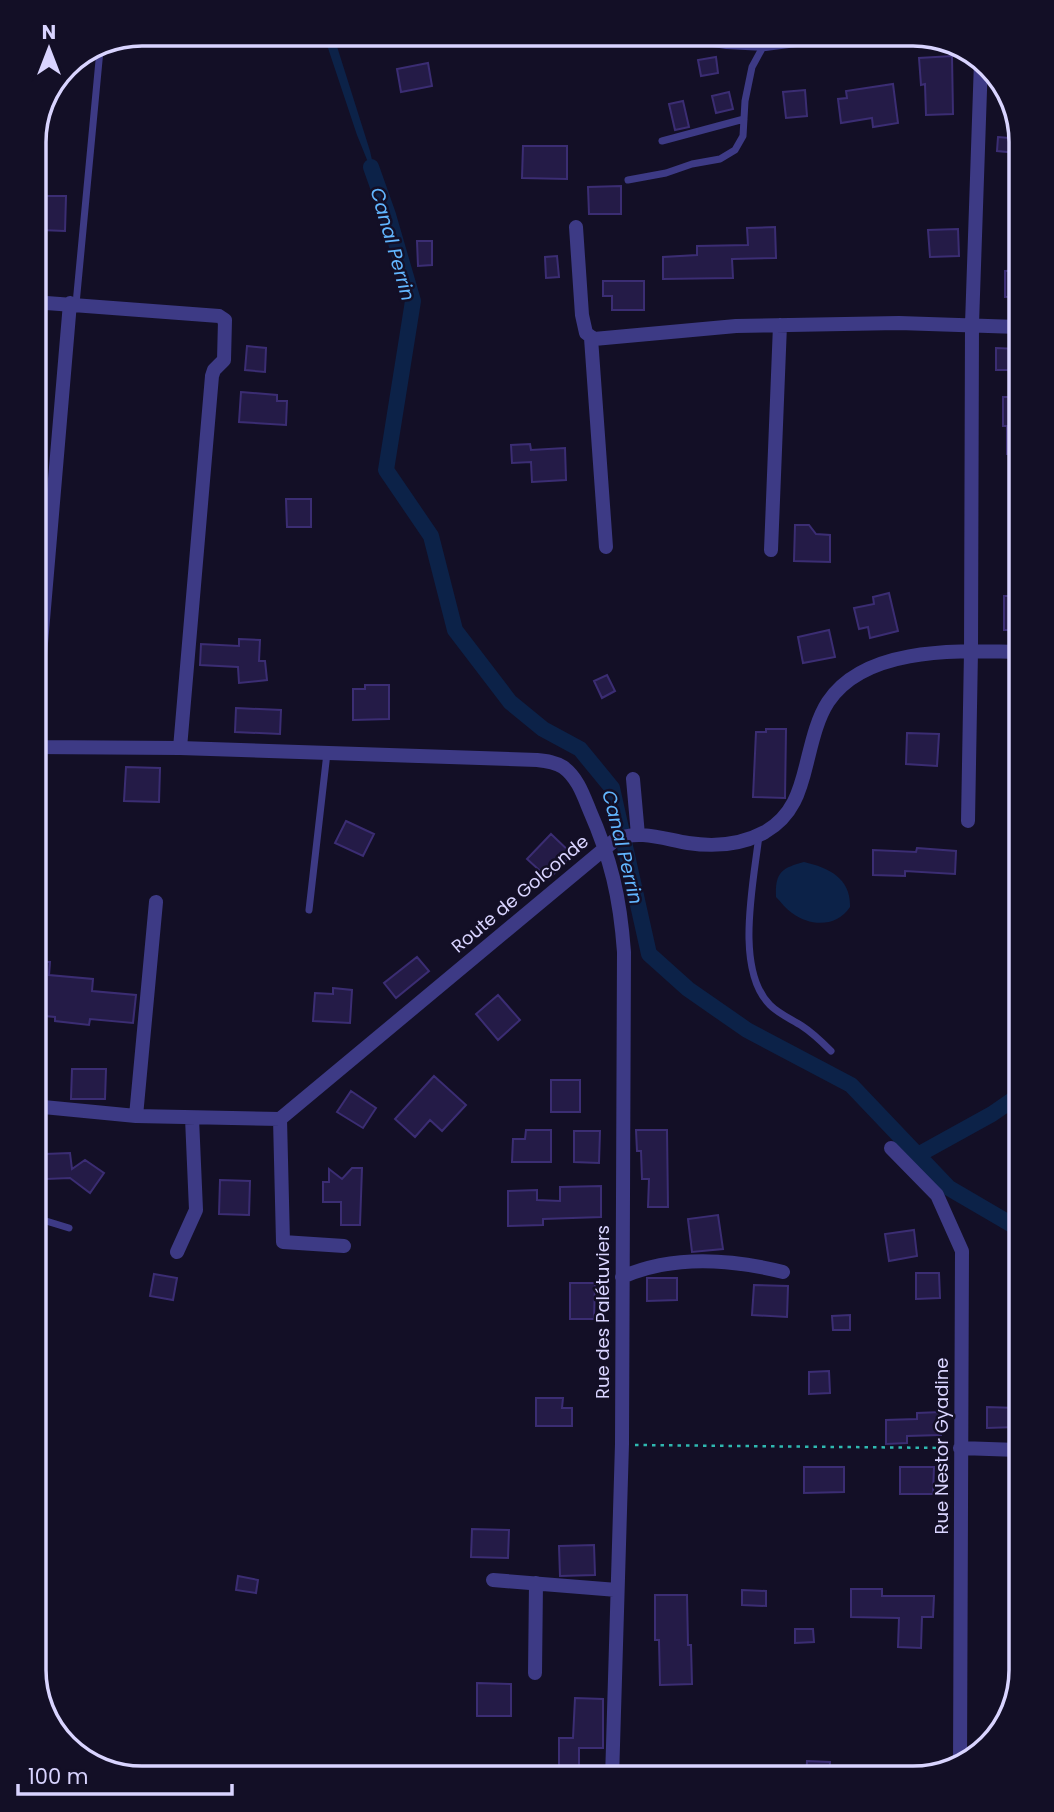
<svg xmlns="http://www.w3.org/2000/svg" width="1054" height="1812" viewBox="0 0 1054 1812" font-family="Poppins,sans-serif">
<rect width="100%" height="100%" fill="#130f26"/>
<path fill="#0c2248" d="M323 33H333L334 37 370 151 378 187 357 135Z
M804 862C830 868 851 879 850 907 837 927 811 927 792 913 786 909 781 902 776 897 775 872 782 868 804 862Z"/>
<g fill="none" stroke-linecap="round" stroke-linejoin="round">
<path stroke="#0c2248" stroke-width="16" d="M371 167 388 215 413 301 386 470 431 536 455 630 510 702 543 729 580 749 612 788 649 954 688 989 747 1030 851 1085 949 1188 1021 1230
M916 1156 992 1114 1021 1094"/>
</g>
<path fill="#241b47" stroke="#3b2d73" stroke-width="2" d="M952 56 953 114 926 115 925 84 921 85 919 58Z
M716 57 718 73 701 76 698 60Z
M428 63 432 86 401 92 397 69Z
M893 84 898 123 873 127 872 118 841 123 838 99 847 98 846 91Z
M805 90 807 116 786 118 783 92Z
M729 92 733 109 716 113 712 96Z
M683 101 689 127 675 130 669 104Z
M998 137 1020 139 1018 153 997 151Z
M523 146H567V179L522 178Z
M621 186V214H589L588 187Z
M42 196H66L65 231 41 230Z
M775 227 776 258 732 259 733 278 663 279V257L697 255V246L748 245 747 228Z
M958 229 959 256 930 257 928 230Z
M417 241H432V265L418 266Z
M557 256 559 277 546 278 545 257Z
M1005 271 1021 270V296L1005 297Z
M603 281H644V310H612V296H603Z
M247 346 266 348 265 372 245 370Z
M996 348 1021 349V370H996Z
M241 392 277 395V401H287L286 425 239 422Z
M1003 397H1021V454H1007V426H1003Z
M530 444 531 450 565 448 566 480 532 482 531 462 512 463 511 445Z
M286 499H311V527H287Z
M795 525H809L816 534 830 535V562L794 561Z
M889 593 898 631 870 638 868 627 859 629 854 608 874 604 873 597Z
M1004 596H1021V630H1004Z
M829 630 835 657 803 663 798 637Z
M239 639 260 640 259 661H265L267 680 239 683 238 667 200 665 201 644 239 646Z
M607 675 615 691 602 698 594 681Z
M365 685H389V719L353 720V689H365Z
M236 708 281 710 280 734 235 732Z
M766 729H786L785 798 753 797 756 732H766Z
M907 733 939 734 937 766 906 764Z
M126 767 160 768 159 802 124 801Z
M346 821 374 834 363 856 335 843Z
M551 834 572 854 549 879 527 859Z
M917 848 956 851 955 874 905 871V876L873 875V850L916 852Z
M417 957 429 971 396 998 384 983Z
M33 961 50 962 49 975 93 979 92 991 136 995 133 1023 90 1019 89 1025 55 1021V1017L33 1015Z
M333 988 352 990 350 1023 313 1021 315 993 333 994Z
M498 995 520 1020 498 1040 476 1014Z
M72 1069H106L105 1099H71Z
M434 1076 466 1105 442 1131 430 1120 415 1137 395 1119Z
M551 1080H580V1112H551Z
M351 1091 376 1108 363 1128 337 1112Z
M526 1130H551V1162H512L513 1139H525Z
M636 1130H667L668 1207H648L649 1179H642L641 1151H637Z
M574 1131H600L599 1163 574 1162Z
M70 1153 72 1169 85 1160 104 1173 90 1193 70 1178 46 1179 45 1154Z
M352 1168H362L360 1225H341V1202H323V1182H329V1169L342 1179Z
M220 1180 250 1181 249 1215 219 1214Z
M601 1186V1217L543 1219V1225L508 1226V1191L537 1190V1200L560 1201V1187Z
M718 1215 723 1249 692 1252 688 1219Z
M914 1230 917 1256 889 1261 885 1234Z
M916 1273H939L940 1298 916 1299Z
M154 1274 177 1278 173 1300 150 1296Z
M647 1278H677V1300L647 1301Z
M570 1283H595L594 1319H570Z
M754 1285 788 1286 787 1317 752 1315Z
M850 1315V1330H833L832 1316Z
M829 1371 830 1393 809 1394V1372Z
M536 1398H563L562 1408H572V1426H536Z
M987 1407 1021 1408V1427L987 1428Z
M941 1412V1435L907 1436V1443L886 1444V1420L917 1419V1413Z
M804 1467H844V1492L804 1493Z
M900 1467H934L933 1494H900Z
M472 1529 509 1530 508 1558 471 1557Z
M594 1545 595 1575 560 1576 559 1546Z
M238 1576 258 1580 256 1593 236 1590Z
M851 1589H882V1596H934L933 1617H922L921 1648 898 1647 899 1618 851 1617Z
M742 1590 766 1591V1606L742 1605Z
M655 1595H687L688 1645H691L692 1684 660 1685 659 1640H655Z
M795 1629H813L814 1642 795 1643Z
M477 1683 511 1684V1716H477Z
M575 1698 603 1699V1748H579V1767H559V1738H573Z
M807 1761 830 1762 829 1779H806Z"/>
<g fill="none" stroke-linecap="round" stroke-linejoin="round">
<path stroke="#2fb8b0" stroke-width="2.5" stroke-dasharray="3.5 5" stroke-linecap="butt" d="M635 1445 947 1448"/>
<path stroke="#3d3a85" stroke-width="7" d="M662 141 744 119
M628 180 666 173 692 164 720 159 735 150 743 136 745 101 752 67 764 45
M76 304 100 50
M759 835C754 881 734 969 770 1005 779 1014 791 1019 802 1026 813 1033 822 1042 831 1051
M309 910 327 753
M33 1155 35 1107
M33 1217 69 1228"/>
<path stroke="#3d3a85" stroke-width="14" d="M666 33 727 42 765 44 850 33
M576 227 582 315 586 333 594 339 736 326 899 323 1021 327
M33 302 219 316 225 320 224 360 214 370 212 376 180 748
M591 338 606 547
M771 550 780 325
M33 737 70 303
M33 747 180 748 537 760C547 761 555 762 563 767 577 777 583 794 589 809 611 859 620 897 624 952L622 1444 612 1779
M633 779 638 835
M968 821 971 651 972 324 981 61
M33 1106 136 1116 280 1119 615 840C638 829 664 839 688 843 714 847 741 845 765 832 793 816 800 791 807 762 812 742 817 719 828 702 866 645 961 651 1021 652
M136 1116 156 902
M280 1119 283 1242 344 1246
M891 1148 937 1195 962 1251 960 1767
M177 1252 196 1210 192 1118
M622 1277C672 1255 731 1259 783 1272
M960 1448 1021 1450
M493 1580 617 1590
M535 1673 536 1583"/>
</g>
<g text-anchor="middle" stroke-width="5" stroke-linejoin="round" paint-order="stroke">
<g font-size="18" fill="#d9d4ff" stroke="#130f26">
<text transform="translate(520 894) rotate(-40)" y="6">Route de Golconde</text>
<text transform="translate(603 1312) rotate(-90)" y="6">Rue des Palétuviers</text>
<text transform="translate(942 1446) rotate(-90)" y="6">Rue Nestor Gyadine</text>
</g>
<g font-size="19" font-style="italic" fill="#62b6ff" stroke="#130f26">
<text transform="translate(393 244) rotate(74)" y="7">Canal Perrin</text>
<text transform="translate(623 847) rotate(76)" y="7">Canal Perrin</text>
</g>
</g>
<path d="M0 0H1054V1812H0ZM142 46H913A96 96 0 0 1 1009 142V1670A96 96 0 0 1 913 1766H142A96 96 0 0 1 46 1670V142A96 96 0 0 1 142 46Z" fill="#130f26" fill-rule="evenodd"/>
<path fill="none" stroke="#d9d4ff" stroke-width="3.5" d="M142 46H913A96 96 0 0 1 1009 142V1670A96 96 0 0 1 913 1766H142A96 96 0 0 1 46 1670V142A96 96 0 0 1 142 46Z"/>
<g transform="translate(49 49)" stroke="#130f26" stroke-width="5" paint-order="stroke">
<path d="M0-5L12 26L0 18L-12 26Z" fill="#d9d4ff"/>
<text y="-10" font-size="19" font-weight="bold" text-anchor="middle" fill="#d9d4ff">N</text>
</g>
<path d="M18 1784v10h214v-10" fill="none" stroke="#d9d4ff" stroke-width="3.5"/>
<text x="28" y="1784" font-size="21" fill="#d9d4ff" stroke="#130f26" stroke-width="5" paint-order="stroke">100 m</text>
</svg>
